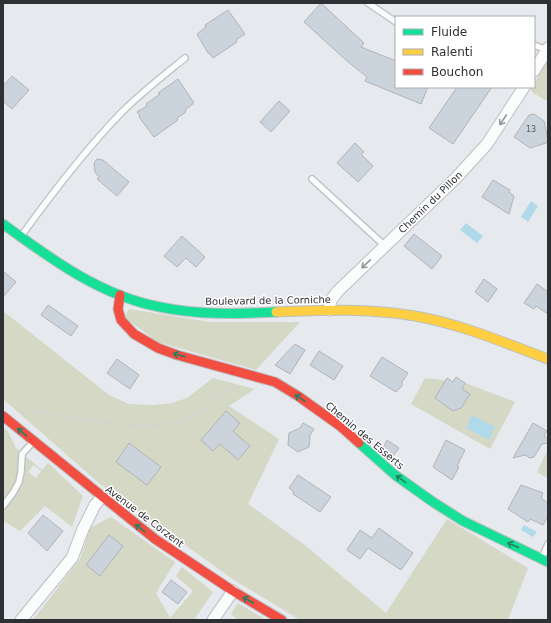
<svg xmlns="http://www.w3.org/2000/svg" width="551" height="623" viewBox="0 0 551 623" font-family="'DejaVu Sans',sans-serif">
<rect width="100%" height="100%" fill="#e6e9ed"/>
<path fill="#d4d8c4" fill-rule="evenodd" d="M548 60 547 86 548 102 532 92 531 89 534 87V84Z
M129 309 210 322H300L256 370 158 342 124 317Z
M3 311 109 395 129 404 153 405 172 403 187 398 213 378 255 389 229 406 279 439 248 504 306 546 386 613 447 519 528 568 508 620H300L234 580 100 484 3 399Z
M425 378 465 383 515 402 490 449 411 404Z
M3 427 8 431 16 448 42 470 48 463 83 496 72 527 45 506 20 531 3 521ZM34 465 41 471 36 478 28 472Z
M548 449V478L537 472Z
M111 517 175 562 156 593 170 618 193 591 176 576 182 567 213 592 194 620H33L80 559 90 528Z
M238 603 266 620H238L231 614Z"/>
<path fill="#b0dae9" d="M531 201 538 206 528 222 521 217Z
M466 223 483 236 477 243 460 230Z
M472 415 495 427 489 440 466 428Z
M524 525 537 532 533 537 521 530Z"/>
<path fill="#cbd3dc" stroke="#b2b4b7" d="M321 3 364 43 361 47 396 61V87H428L421 104 365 81 367 77 347 61 304 22Z
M228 10 245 34 236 40 237 42 213 58 210 54 208 53 197 34 206 27 205 25Z
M12 76 29 90 12 109 3 101V86Z
M178 79 194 103 185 110 186 112 177 118 178 120 154 137 139 117 140 116 137 112 147 106 146 104 160 94 158 93Z
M457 87H492L453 144 429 128Z
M279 101 290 111 271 132 260 122Z
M534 114 544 121 548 140 546 143 530 148 514 137 529 115Z
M355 143 364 152 361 154 373 166 358 182 337 163Z
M97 159 103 160 129 182 117 196 97 179 99 177 95 172 94 163Z
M493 180 510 190 509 192 514 196 509 214 482 197Z
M414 234 442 256 432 269 404 246Z
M182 236 205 257 196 267 186 258 177 267 164 256Z
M3 271 16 282 3 297Z
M484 279 497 289 488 302 475 292Z
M537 284 548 292V314L536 306 534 309 524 303Z
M48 305 78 326 71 336 41 315Z
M295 344 305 350 290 374 275 365Z
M319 351 343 366 334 380 310 365Z
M382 357 408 373 402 382V386L396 392 370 376Z
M117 359 139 375 130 389 107 373Z
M456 377 465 383 462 389 470 394 461 408 453 411 435 398 447 378 453 382Z
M226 411 240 423 233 431 250 446 238 460 220 444 213 451 201 440Z
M303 423 314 429 310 435 309 447 298 452 288 445 289 433 300 428Z
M533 423 547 431 544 436 548 439V443L542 444 534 457 530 458 525 455 513 458Z
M387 440 399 448 391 459 382 450Z
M446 440 465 450 457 466 459 467 452 480 433 467Z
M129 443 161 467 147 485 116 462Z
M298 475 331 497 320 512 293 494 294 492 289 488Z
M521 485 543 493 541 498 548 503V516L543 525 530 519 528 522 508 509Z
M43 515 63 531 47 551 28 533Z
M379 528 413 553 401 570 368 548 360 559 347 550 360 530 372 538Z
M109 535 123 546 100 576 86 565Z
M171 580 187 592 178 604 162 592Z"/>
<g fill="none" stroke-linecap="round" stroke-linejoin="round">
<defs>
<path id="lane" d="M368 3 396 22
M534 45 547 50
M312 179 385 246
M22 235C53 192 86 149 122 112 142 92 164 75 185 58
M3 506 13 493 19 482 21 472 22 454 33 442
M542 558 548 544"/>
<path id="street" d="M534 71 548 48
M329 310 331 300 338 291 455 179 487 144 524 87
M21 620 72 558 83 529 95 505 102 497
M213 620 233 591"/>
<path id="fast" d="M3 224C51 259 101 296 160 307 198 315 237 314 276 312
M359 443 395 475 433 502 463 521 548 562"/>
<path id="slow" d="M276 312C322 310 369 308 415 316 461 324 505 343 548 359"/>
<path id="jam" d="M120 295 118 309 121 320 134 334 158 348 177 355 275 382 298 396 340 426 359 443
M3 416 155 539 233 591 282 620"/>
</defs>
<use href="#lane" stroke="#bcbfc2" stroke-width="8"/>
<use href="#street" stroke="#bcbfc2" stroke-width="13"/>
<use href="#fast" stroke="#bcbfc2" stroke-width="11"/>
<use href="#slow" stroke="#bcbfc2" stroke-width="11"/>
<use href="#jam" stroke="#bcbfc2" stroke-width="11"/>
<path stroke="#d2d2d4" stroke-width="2.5" stroke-dasharray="3 3" stroke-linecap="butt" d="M21 412 33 411C75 418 156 436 194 416 206 410 213 397 225 391 230 388 234 390 239 386"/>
<use href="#lane" stroke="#fbfcfc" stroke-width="5.5"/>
<use href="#street" stroke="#fbfcfc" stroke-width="11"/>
<use href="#fast" stroke="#16e098" stroke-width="9"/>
<use href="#slow" stroke="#ffcf43" stroke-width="9"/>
<use href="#jam" stroke="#f24e42" stroke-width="9"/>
</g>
<defs><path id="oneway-shaft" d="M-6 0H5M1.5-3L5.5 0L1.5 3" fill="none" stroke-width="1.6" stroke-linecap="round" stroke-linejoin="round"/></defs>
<g stroke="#949698">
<use href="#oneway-shaft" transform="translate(503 120) rotate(124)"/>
<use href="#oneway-shaft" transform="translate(366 264) rotate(137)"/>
</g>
<g stroke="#237f60">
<use href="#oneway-shaft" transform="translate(179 355) rotate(-163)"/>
<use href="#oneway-shaft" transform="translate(300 398) rotate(-146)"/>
<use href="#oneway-shaft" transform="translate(22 432) rotate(-140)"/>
<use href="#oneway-shaft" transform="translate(401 479) rotate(-144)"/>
<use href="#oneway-shaft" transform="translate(140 528) rotate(-142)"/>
<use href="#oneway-shaft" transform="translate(513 545) rotate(-156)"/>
<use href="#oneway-shaft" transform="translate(248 600) rotate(-150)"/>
</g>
<g text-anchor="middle" stroke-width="3" stroke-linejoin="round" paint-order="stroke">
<g font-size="8" fill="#565a5e">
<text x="531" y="132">13</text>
</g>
<g font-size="10" fill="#2e3033" stroke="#fff">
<text transform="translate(430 202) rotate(-44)" y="4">Chemin du Pillon</text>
<text transform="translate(268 300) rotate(-1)" y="4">Boulevard de la Corniche</text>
<text transform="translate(365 435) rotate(40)" y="4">Chemin des Esserts</text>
<text transform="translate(145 516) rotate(37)" y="4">Avenue de Corzent</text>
</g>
</g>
<rect width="551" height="623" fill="none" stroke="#2e3033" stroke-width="8"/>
<rect x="395" y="16" width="140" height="72" fill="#ffffff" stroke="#abacad"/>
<rect x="403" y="29" width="20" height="6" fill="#16e098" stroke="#abacad"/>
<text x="431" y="36" font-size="12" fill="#2e3033">Fluide</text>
<rect x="403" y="49" width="20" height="6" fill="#ffcf43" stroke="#abacad"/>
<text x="431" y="56" font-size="12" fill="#2e3033">Ralenti</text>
<rect x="403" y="69" width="20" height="6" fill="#f24e42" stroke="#abacad"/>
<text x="431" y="76" font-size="12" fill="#2e3033">Bouchon</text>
</svg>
